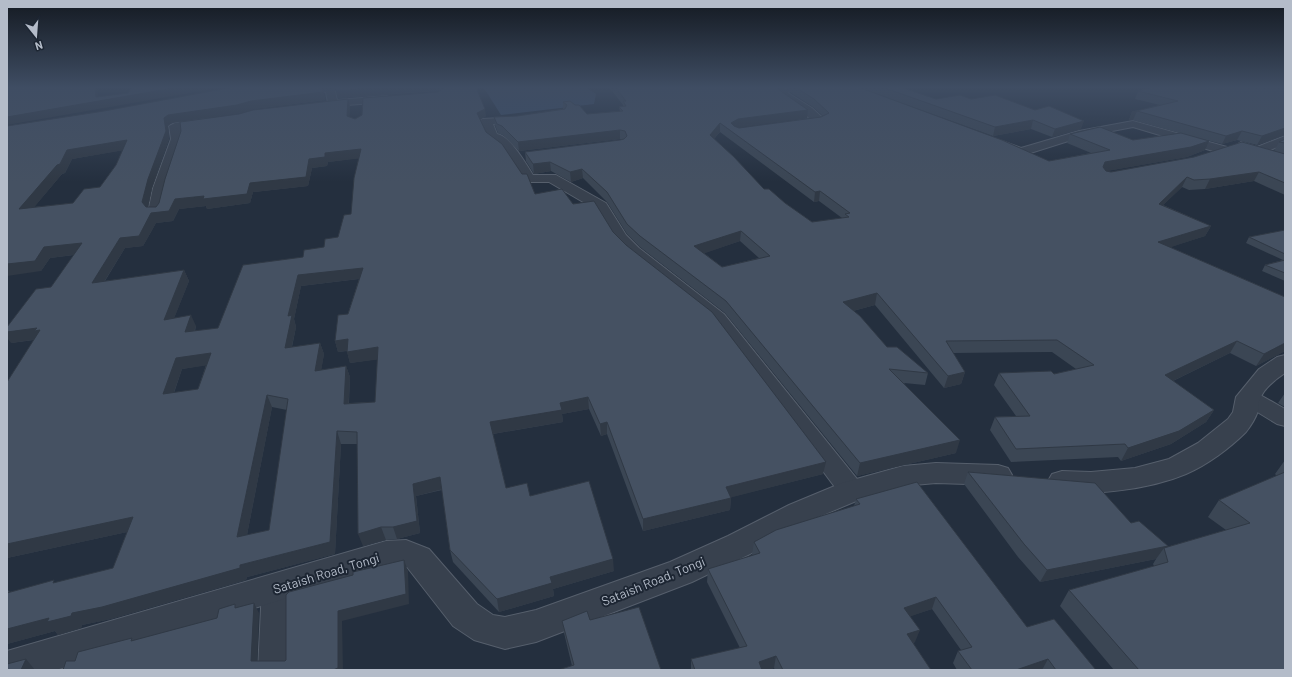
<svg xmlns="http://www.w3.org/2000/svg" width="1292" height="677" viewBox="0 0 1292 677" font-family="Barlow,sans-serif">
<rect width="100%" height="100%" fill="#242f3e"/>
<path fill="#394c67" d="M586 87 596 94 594 104 501 115 484 88Z"/>
<g fill="none" stroke-linecap="round" stroke-linejoin="round">
<defs>
<path id="minor" d="M304 87H334L337 100 387 96 392 99 387 102 333 106 328 103 326 92 309 90Z
M772 87 788 89 789 91 788 93 812 108 826 121 820 124 797 125 795 123 797 121 810 119 803 112 775 94V90Z
M521 117 525 118 527 120 525 122 493 124 497 134C510 136 526 164 533 175H556L606 203 626 235 639 248 724 314 861 484 864 491 861 498 852 500 843 498 712 322 627 254 615 241 595 209 549 182H524C514 167 506 145 488 140L480 121 482 119Z
M205 118 211 121 209 123 181 128 183 139 167 188 162 212 160 215H150L148 212 153 188 171 139 169 126 175 123Z
M1133 121 1227 147 1229 150 1223 154 1133 127 1081 137 1021 156 998 148 996 145 1002 141 1021 148 1079 131Z
M1285 136V144L1258 155 1237 149 1235 146 1241 142 1257 147Z
M1248 390 1255 392 1285 409V426L1277 424 1241 402 1237 397 1241 392Z
M276 576 286 579 290 588V670H258L262 588 266 579Z"/>
<path id="tertiary" d="M1285 355V373C1276 379 1264 388 1260 399 1258 402 1259 407 1258 411 1256 417 1250 427 1246 432 1230 448 1207 465 1186 474 1153 488 1087 499 1052 488L1048 481 1052 474 1062 471 1091 472 1135 468 1169 459 1198 443 1228 419 1233 412 1236 397 1259 369 1277 357Z
M936 463 998 465 1008 468 1012 475 1008 482 998 485 936 483 903 486 861 499 809 521 750 554 692 582 536 642 505 649 474 640 453 626 407 567H386L56 670H7V651L386 541 406 540 429 549 477 604 493 615 505 617 536 610 670 562 728 536 789 505 842 483 903 466Z"/>
</defs>
<use href="#minor" stroke="#565f6c" stroke-width="2"/>
<use href="#tertiary" stroke="#565f6c" stroke-width="2"/>
<use href="#minor" fill="#38414e" fill-rule="evenodd"/>
<use href="#tertiary" fill="#38414e" fill-rule="evenodd"/>
</g>
<path fill="#3b4654" fill-rule="evenodd" d="M323 87 325 100 254 109 240 113 171 123 168 126 169 139 152 188 148 207H156L348 99 350 107 349 117 355 119 438 92 439 91 338 98 335 87H476L486 116 480 120 486 132 535 194 573 204 613 232 823 474 731 497 730 510 643 531 607 434 601 436 589 409 562 414 563 422 493 434 506 488 530 496 614 571 553 589 554 596 499 612 453 562 450 550 442 490 416 496 420 533 397 539 386 540 363 546 357 444H341L335 554 247 577 246 580 111 619 82 625 81 628 58 635 55 631 7 644V589L10 592 56 583 113 568 127 532 7 558V382L34 340 11 343 74 255 50 258 41 271 7 126ZM123 150 116 165 100 187 73 203 34 207 62 174 65 173 72 159ZM359 158 351 214 338 237 324 247 303 257 218 328 195 331 196 326 174 318 189 281 184 270 105 281 125 248 143 246 156 223 173 221 179 209 206 206 207 209 250 203 253 192 308 186 312 168 327 166 328 162ZM359 279 348 314 335 341 338 352 347 351 350 363 378 359 375 402 349 403 350 377 346 366 321 370 324 354 320 343 292 347 296 327 294 319 301 286ZM206 365 198 389 174 393 182 369ZM272 407 287 410 269 530 247 535Z
M609 87H775L807 118 738 127 739 128 823 116 813 107 790 92 788 88 787 87H858L1049 161 1091 153 1067 143 1070 134 1133 140 1180 133 1133 120H1129L1132 112 1160 105 1135 99 1138 91 1285 88V135L1257 145 1237 140 1222 144 1191 136 1205 150 1187 157 1106 171 1111 172 1285 154V195L1254 181 1205 189 1189 190 1182 187 1163 205 1211 226 1205 236 1170 247 1285 297V351L1256 366 1230 353 1173 381 1214 410 1206 422 1171 444 1121 461 1118 457 1011 462 990 430 995 417 1016 416 994 385 999 373 1054 374 1076 369 1052 352 953 353 965 372 961 384 944 388 875 305 853 311 887 347 928 373 925 385 904 383 956 453 857 476 725 313 640 247 627 234 607 202 583 178 571 182 551 171 534 174 526 161 525 152 623 140 620 139 519 151 503 135 498 133 495 125 494 117 517 116 563 109V102L575 105 587 114 620 111 619 107 623 106V105ZM720 132 814 202 819 201 842 218 812 222 785 203 764 189 714 139ZM740 241 759 258 722 267 704 253Z
M858 87H900L936 99H971L1081 129 1052 137 1031 129 993 136Z
M1285 139V154L1274 151 1279 142Z
M1285 230V281L1262 271 1265 265 1283 260 1246 243 1249 237Z
M1285 393V407L1278 403Z
M1285 460V670H1114L1060 606 1069 590 1154 566 1153 564 1156 559 1040 582 1018 557 964 484 968 472 1131 523 1167 547 1226 530 1208 517 1219 500 1277 476 1275 474Z
M856 499 1027 627 1096 670H957L953 663 958 651 961 650 932 609 910 616 915 642 913 643 931 670H775L774 668 768 670H691V659L740 648 707 582 708 569 753 556 752 555 754 542 854 506Z
M590 620 661 670 572 666 564 633 562 621Z"/>
<path fill="#303945" d="M95 87H97L99 101 179 87H224L7 125V117L96 97Z
M323 87 325 100 254 109 240 113 171 123 168 126 169 139 152 188 147 212 142 202 148 179 164 118 168 115 251 101Z
M383 87H438L439 90 338 98 336 91Z
M348 99 350 107 349 124 347 116Z
M485 109 486 116 479 120 477 113Z
M808 110 807 118 738 128 732 131 731 123 738 119Z
M1137 111 1133 120H1129L1132 112Z
M1033 120 1031 129 993 136 995 127Z
M1084 121 1081 129 1052 137 1055 129Z
M720 123V132L709 144 710 135Z
M1285 128V135L1257 145 1262 136Z
M620 130V139L519 151 518 142Z
M1242 131 1237 140 1222 144 1226 136Z
M127 140 131 149 72 159 65 173 62 174 25 218 19 209 67 150Z
M1209 141 1205 150 1187 157 1102 172 1103 167 1105 162Z
M361 149 363 158 328 162 327 166 312 168 308 186 253 192 250 203 207 209 206 206 179 209 173 221 156 223 143 246 125 248 97 293 92 283 120 238 151 213 175 199 204 196 250 183 325 153Z
M550 162 551 171 534 174 533 164Z
M582 169 583 178 571 182 570 172Z
M1259 172 1254 181 1205 189 1210 179Z
M1187 177 1182 187 1154 214 1159 204Z
M820 191 819 201 814 202 815 192Z
M1211 226 1205 236 1153 253 1158 242Z
M741 231 740 241 694 257V246Z
M82 243 88 253 50 258 41 271 7 276V264L44 247Z
M363 268 366 278 301 286 294 319 296 327 289 359 285 348 288 316 298 275Z
M184 270 189 281 169 331 164 320Z
M877 293 875 305 841 314 843 302Z
M191 315 196 326 190 343 185 332Z
M37 328 40 330 39 339 11 343 7 338V332Z
M348 339 351 350 338 352 335 341Z
M1237 341 1230 353 1158 388 1165 375Z
M320 343 324 354 319 383 315 371Z
M1285 343V351L1256 366 1264 354Z
M378 347 382 359 350 363 347 352Z
M211 353 216 364 182 369 169 406 163 394 176 358Z
M346 366 350 377 348 415 344 404Z
M965 372 961 384 944 388 948 376Z
M267 395 272 407 244 550 237 537Z
M588 397 589 409 562 414 563 422 492 434 490 422 560 403Z
M1214 410 1206 422 1171 444 1121 461 1128 448Z
M607 422V434L601 436 600 424Z
M337 431 341 444 335 554 247 577 246 580 111 619 82 625 81 628 58 635 55 631 7 644V629L49 618 72 613 240 565 330 542Z
M960 440 956 453 857 476 860 463Z
M826 462 823 474 725 499 726 487Z
M440 477 443 489 416 496 420 533 397 539 393 527 413 484Z
M731 498 730 510 643 531V519Z
M133 517 141 529 7 558V544Z
M381 527 386 540 363 546 358 534Z
M1168 546 1165 551 1164 548 1156 559 1040 582 1047 570Z
M613 559 614 571 553 589 554 596 499 612 497 599 550 577Z
M404 560 408 571 409 604 342 621 343 670H333L338 611Z
M936 597 932 609 900 620 904 608Z
M254 603 259 613 257 670 251 661Z
M920 630 915 642 903 646 907 634Z
M776 656 774 668 768 670H758L759 662Z
M26 659 35 670H21Z
M1048 659 1042 670H1016Z"/>
<path fill="#455162" stroke="#303945" fill-rule="evenodd" d="M7 87H95L96 97 128 93 132 87H179L7 117Z
M233 87H323V92L251 101 237 105 168 115 164 118 166 131 148 179 142 202 146 207H156L159 203 165 179 181 131 180 122 239 114 253 110 348 99 347 116 355 119 362 115 363 98 438 92 444 87H476L485 109 477 113 486 132 502 144 522 174H527L535 194 562 189 573 204 594 201 613 232 626 245 712 312 826 462 726 487 731 498 643 519 607 422 600 424 588 397 560 403 562 410 490 422 506 488 527 483 530 496 589 481 613 559 550 577 552 583 497 599 450 550 440 477 413 484 417 521 393 527H381L358 534 357 432 337 431 330 542 240 565V568L102 607 72 613 71 616 47 622 49 618 7 629V593L54 580 53 583 113 568 133 517 7 544V382L40 330 34 331 37 328 7 332V327L36 289 51 287 82 243 44 247 35 261 7 264V126L104 111ZM127 140 116 165 100 187 84 189 73 203 19 209 57 165 60 164 67 150ZM361 149 354 178 351 214 344 215 338 237 325 239 324 247 304 250 303 257 243 265 218 328 185 332 191 315 164 320 184 270 92 283 120 238 139 236 151 213 169 211 175 199 204 196 203 199 247 194 250 183 306 177 309 159 325 157V153ZM363 268 348 314 338 315 335 341 348 339 347 352 378 347 375 402 344 404 346 366 315 371 320 343 285 348 292 315 288 316 298 275ZM211 353 198 389 163 394 176 358ZM267 395 288 399 269 530 237 537Z
M335 87H383L336 91Z
M615 87H775L808 110 738 119 731 123 734 126 739 128 821 117 829 113 814 99 795 87H858L1002 140 1049 161 1110 150 1070 134 1100 127 1133 140 1181 133 1209 141 1191 147 1105 162 1103 167 1106 171 1111 172 1194 157 1242 142 1285 154V183L1259 172 1210 179 1194 180 1187 177 1159 204 1211 226 1158 242 1285 297V343L1264 354 1237 341 1165 375 1214 410 1179 431 1128 448 1125 444 1016 449 995 417 1030 416 999 373 1051 371 1054 374 1094 365 1057 340 946 341 965 372 948 376 877 293 843 302 860 316 887 347H897L928 373 889 369 960 440 860 463 726 301 640 236 627 224 607 192 582 169 570 172 550 162 533 164 525 152 620 140 624 139 627 136 625 131 620 130 518 142 502 126 497 124 494 117 517 116 565 109 567 105 563 102 570 101 575 105H579L587 114 623 111 619 107 626 106 623 101H626ZM720 123 815 192 820 191 850 213 845 214 849 217 812 222 785 203 769 189H764L734 157 710 135ZM741 231 770 256 722 267 694 246Z
M882 87H900L936 99 960 95 971 99 995 95 1035 110 1049 106 1084 121 1055 129 1033 120 995 127Z
M1153 87 1285 88V128L1262 136 1242 131 1226 136 1137 111 1132 112 1178 101 1138 91Z
M1285 139V143L1279 142Z
M1285 230V254L1249 237Z
M1285 260V273L1265 265Z
M968 472 1095 483 1131 523 1139 521 1168 546 1047 570 1024 544Z
M1285 472V670H1139L1069 590 1168 562 1164 548 1250 523 1219 500Z
M917 482 1027 627 1054 619 1096 670H1056L1048 659 1016 670H972L958 651 972 647 936 597 904 608 920 630 907 634 931 670H783L776 656 759 662 762 670H695L691 659 747 646 708 569 760 553 754 542 776 530 860 504 856 499Z
M404 560 406 594 338 611V668L333 670H63L66 661H75L78 652 132 638 131 641 217 618 219 609 235 604V608L254 603 251 661H285L286 660V595L289 592 353 575V572Z
M639 607 661 670H558L574 665 562 621 587 611 590 620Z
M26 659 21 670H7V664Z"/>
<linearGradient id="sky" x2="0" y2="1"><stop stop-color="#141a22"/><stop offset="0.48" stop-color="#3f4d63"/><stop offset="1" stop-color="#3f4d63" stop-opacity="0"/></linearGradient>
<rect width="1292" height="182" fill="url(#sky)"/>
<g text-anchor="middle" stroke-width="4" stroke-linejoin="round" paint-order="stroke">
<g font-size="13" fill="#b4bcc9" stroke="#1d2633">
<text transform="translate(326 573) rotate(-17)" y="5">Sataish Road, Tongi</text>
<text transform="translate(653 581) rotate(-22)" y="5">Sataish Road, Tongi</text>
</g>
</g>
<rect width="1292" height="677" fill="none" stroke="#b4bcc9" stroke-width="16"/>
<g transform="translate(36 36) rotate(163)" stroke="#1d2633" stroke-width="3" paint-order="stroke">
<path d="M0-3L7 15L0 10L-7 15Z" fill="#b4bcc9"/>
<text y="-6" font-size="11" font-weight="bold" text-anchor="middle" fill="#b4bcc9">N</text>
</g>
</svg>
